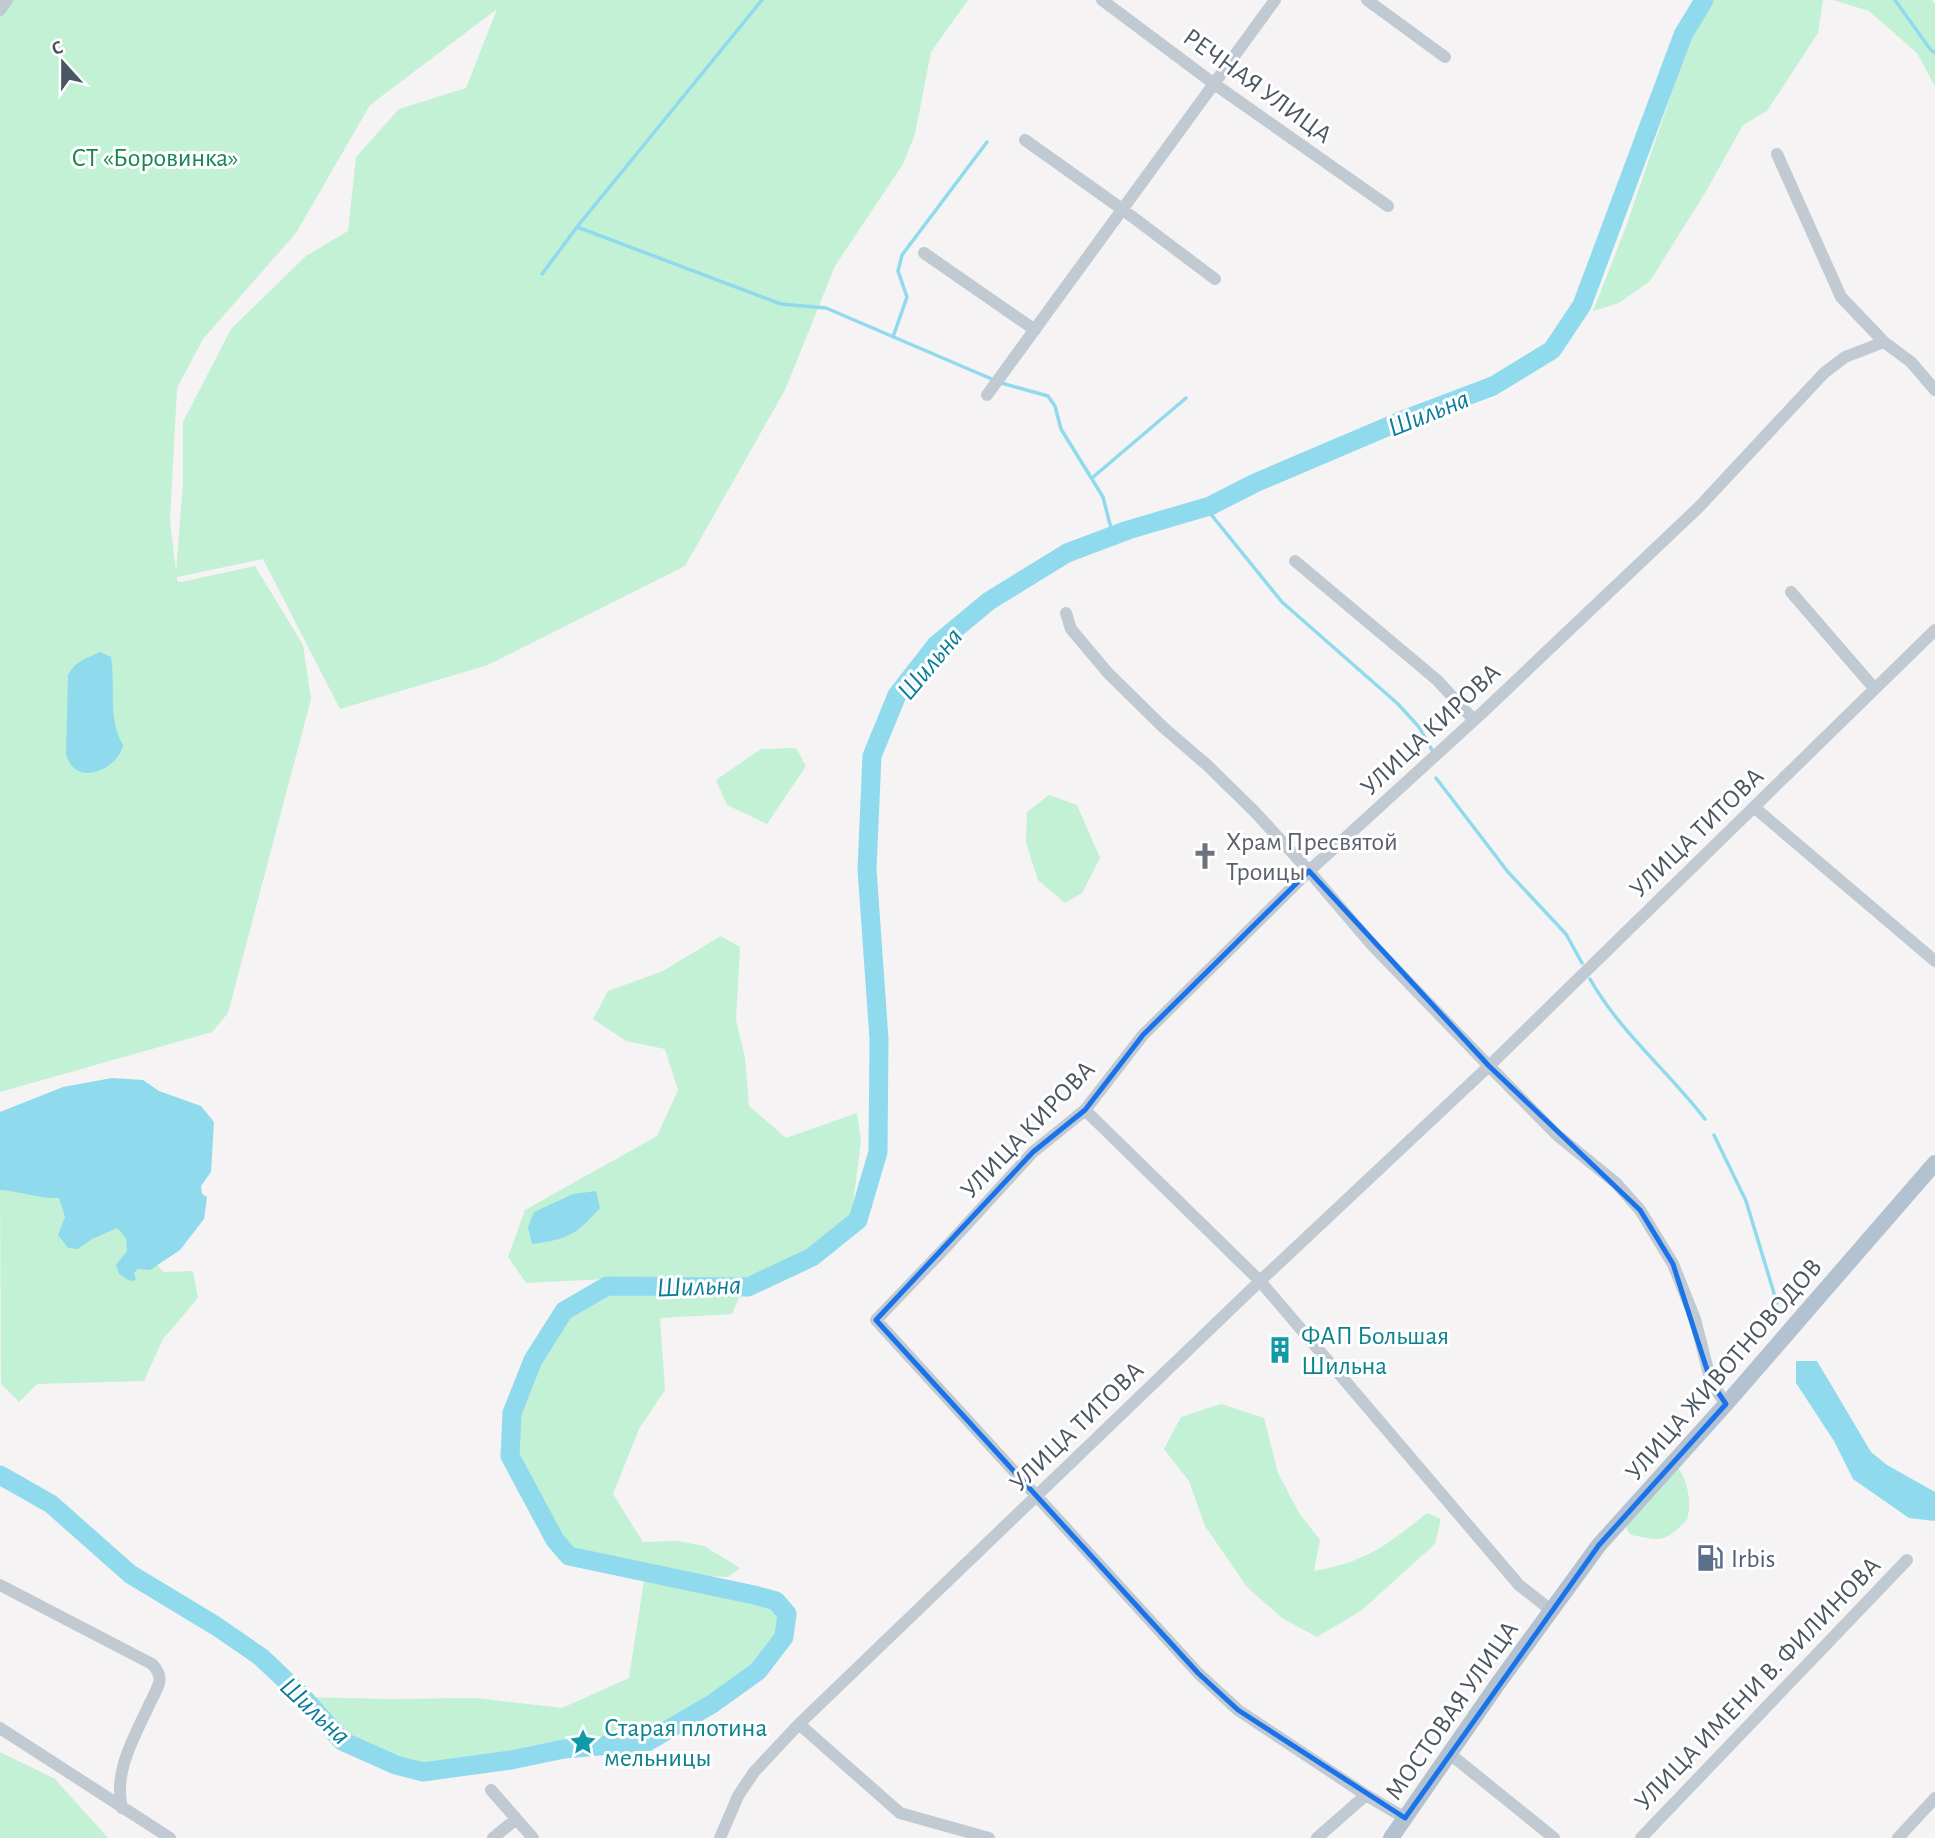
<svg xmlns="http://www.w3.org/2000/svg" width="1935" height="1838" viewBox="0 0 1935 1838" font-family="'Alegreya Sans',sans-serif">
<rect width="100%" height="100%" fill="#f5f3f3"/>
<path fill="#c3f1d5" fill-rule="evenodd" d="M7 0H968L931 52 915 134 903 164 835 266 785 390 685 566 488 665 340 709 263 559 177 577V581L181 582 255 566 303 645 311 699 228 1013 212 1032 0 1092V10ZM497 9 466 88 399 109 356 157 348 231 306 256 231 329 183 422V483L176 572 170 520 177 388 203 339 296 233 370 105Z
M1711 0H1823L1818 33 1767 111 1743 125 1705 193 1650 281 1619 303 1593 311 1627 224 1691 36Z
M1833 0H1932L1935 4V86L1917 53 1869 11Z
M796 748 806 766 767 824 727 805 716 780 761 749Z
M1049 795 1077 805 1100 858 1082 893 1065 903 1038 880 1026 843 1027 812Z
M721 936 740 947 736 1020 745 1058 749 1106 786 1138 857 1113 861 1141 850 1227 802 1262 748 1276 732 1314 660 1318 665 1390 639 1429 613 1494 643 1542 678 1541 704 1546 740 1568 728 1577 652 1574 754 1595 776 1601 787 1614 784 1637 758 1671 711 1704 647 1742 564 1749 511 1760 423 1772 396 1765 342 1741 303 1697 387 1699 477 1698 562 1708 629 1678 645 1574 634 1580 555 1540 511 1475 508 1399 541 1330 575 1299 624 1278 526 1283 508 1257 525 1210 657 1136 678 1090 665 1049 626 1041 593 1019 608 991 663 971Z
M0 1179 46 1185 127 1227 163 1272 193 1271 198 1298 163 1339 144 1381 37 1384 19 1402 1 1384Z
M1221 1404 1264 1418 1278 1473 1299 1513 1320 1540 1314 1571C1366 1562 1387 1545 1427 1513L1441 1519 1435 1544 1362 1610 1317 1637 1282 1618 1247 1587 1205 1526 1189 1481 1164 1449 1181 1417Z
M1677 1466C1688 1481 1692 1502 1687 1520 1663 1543 1663 1541 1631 1535L1627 1530 1626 1523Z
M0 1752 55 1779 108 1838H0Z"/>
<path fill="#90daee" d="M100 652 111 657C116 686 107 718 123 745 120 763 92 781 75 769 70 765 68 760 66 755L68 675C75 661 87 658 100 652Z
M112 1078 143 1080 159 1091 201 1106 214 1122 211 1172 201 1186 202 1194 207 1197 204 1219 180 1250 150 1270 138 1269 134 1273 136 1280 130 1281 119 1274 116 1265 127 1251 126 1238 117 1228 92 1239 78 1249 68 1248 58 1235 65 1217 59 1198C40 1199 20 1191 0 1190V1112L63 1087Z
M596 1191 600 1208C577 1234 567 1240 532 1244L528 1227 534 1212 573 1194Z
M1796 1361H1817L1871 1452 1887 1465 1935 1492V1521L1909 1518 1853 1479 1834 1441 1796 1383Z"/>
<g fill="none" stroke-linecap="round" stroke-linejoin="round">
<path stroke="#90daee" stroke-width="3.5" d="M1895 0 1930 49 1935 53
M577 227 781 304 826 308 994 380
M542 274 577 227 762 0
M893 337 907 297 898 271 902 255 987 142
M1001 383 1048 396 1055 406 1061 429 1103 497 1113 536
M1092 478 1186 398
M1205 507 1282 602 1398 704 1419 727 1432 750
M1436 778 1508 872 1566 934 1582 963
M1590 979C1620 1032 1668 1071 1705 1119
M1714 1135 1746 1201 1777 1303"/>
<path stroke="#90daee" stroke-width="19" d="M0 1475 51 1504 130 1574 216 1626 261 1657 303 1697 342 1741 396 1765 423 1772 511 1760 564 1749 647 1742 712 1704 758 1671 784 1637 787 1614 776 1601 754 1595 569 1556 555 1540 510 1456 512 1413 533 1360 564 1311 607 1286 748 1287 812 1257 858 1220 878 1152 879 1039 867 869 872 756 897 695 936 645 989 601 1067 553 1128 530 1210 506 1255 483 1403 420 1493 386 1552 350 1582 305 1683 35 1704 0"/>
<path stroke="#c1cad2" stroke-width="12" d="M1102 0 1213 83 1388 206
M1367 0 1445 57
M0 10 7 0
M1025 140 1122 209 1215 279
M1777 154 1841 297 1884 342 1911 362 1935 390
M924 253 1035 330
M987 395 1275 0
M1295 561 1437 680 1474 720
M1791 592 1874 688
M1066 613 1071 629 1108 673 1164 728 1207 765 1255 812 1309 871 1373 946 1489 1066 1557 1135 1616 1183 1640 1210 1673 1264 1695 1319 1711 1382 1726 1404
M1755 808 1935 961
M1085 1110 1260 1281 1519 1585 1552 1611
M0 1585 152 1664C157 1669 161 1675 159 1683 157 1690 153 1697 150 1703 135 1736 113 1771 122 1808
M799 1724 900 1813 989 1838
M0 1728 170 1838
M1450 1754 1554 1838
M491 1790 533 1838
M1405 1818 1366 1795 1238 1710 1198 1673 876 1320 947 1246 1033 1152 1085 1110 1143 1035 1309 871 1483 712 1698 508 1824 373 1845 357 1884 342
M493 1838 515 1820
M720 1838 738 1796 754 1772 799 1724 1260 1281 1489 1066 1935 630
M1317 1838 1366 1795
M1641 1838 1907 1560
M1898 1838 1935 1798"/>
<path stroke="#b3c2d1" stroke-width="16" d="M1391 1838 1497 1685 1599 1545 1726 1404 1935 1163"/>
</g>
<path fill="none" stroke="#1a73e8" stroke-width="5" stroke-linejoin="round" d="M1309 871 1489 1066 1640 1210 1673 1264 1711 1382 1726 1404 1599 1545 1405 1818 1238 1710 1198 1673 876 1320 1033 1152 1085 1110 1143 1035Z"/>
<defs>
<symbol id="church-bare" viewBox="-9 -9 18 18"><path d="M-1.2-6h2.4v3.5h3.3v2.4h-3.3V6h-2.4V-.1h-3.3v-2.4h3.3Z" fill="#6b7280" stroke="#fff" stroke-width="2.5" paint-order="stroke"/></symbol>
<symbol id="building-bare" viewBox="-9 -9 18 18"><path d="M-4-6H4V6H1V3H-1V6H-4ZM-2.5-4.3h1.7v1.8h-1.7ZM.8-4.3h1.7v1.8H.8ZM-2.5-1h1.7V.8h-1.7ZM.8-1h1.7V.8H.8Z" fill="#0f9aa8" stroke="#fff" stroke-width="2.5" paint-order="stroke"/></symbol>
<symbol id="fuel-bare" viewBox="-9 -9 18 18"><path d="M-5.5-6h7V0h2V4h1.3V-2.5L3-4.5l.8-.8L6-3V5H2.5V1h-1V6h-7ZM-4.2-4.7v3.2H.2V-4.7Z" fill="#5c6f8a" stroke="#fff" stroke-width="2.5" paint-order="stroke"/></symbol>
<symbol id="sight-bare" viewBox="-9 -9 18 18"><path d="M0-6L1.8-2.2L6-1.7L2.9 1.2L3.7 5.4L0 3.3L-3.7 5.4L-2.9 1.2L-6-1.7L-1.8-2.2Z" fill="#0f9aa8" stroke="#fff" stroke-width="2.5" paint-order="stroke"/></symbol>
</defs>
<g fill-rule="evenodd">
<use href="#church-bare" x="1186" y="837" width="38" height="38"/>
<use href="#building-bare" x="1261" y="1331" width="38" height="38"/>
<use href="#fuel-bare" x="1691" y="1539" width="38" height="38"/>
<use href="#sight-bare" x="564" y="1723" width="38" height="38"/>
</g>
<g text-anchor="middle" stroke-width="6" stroke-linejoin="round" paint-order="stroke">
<g font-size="26" fill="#4a5661" stroke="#fff">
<text transform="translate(1258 85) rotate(36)" y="9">РЕЧНАЯ УЛИЦА</text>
<text transform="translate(1430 729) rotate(-43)" y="9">УЛИЦА КИРОВА</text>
<text transform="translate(1696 832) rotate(-44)" y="9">УЛИЦА ТИТОВА</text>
<text transform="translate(1027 1129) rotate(-46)" y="9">УЛИЦА КИРОВА</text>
<text transform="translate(1723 1369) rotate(-49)" y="9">УЛИЦА ЖИВОТНОВОДОВ</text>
<text transform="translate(1076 1426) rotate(-44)" y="9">УЛИЦА ТИТОВА</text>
<text transform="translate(1757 1683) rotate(-46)" y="9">УЛИЦА ИМЕНИ В. ФИЛИНОВА</text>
<text transform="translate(1451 1710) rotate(-55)" y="9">МОСТОВАЯ УЛИЦА</text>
</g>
<g font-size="26" fill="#17864f" stroke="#fff">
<text x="155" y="166">СТ «Боровинка»</text>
</g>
<g font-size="26" fill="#5b616d" stroke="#fff" text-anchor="start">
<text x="1226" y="850">Храм Пресвятой<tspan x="1226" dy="30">Троицы</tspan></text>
</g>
<g font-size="26" fill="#0d838f" stroke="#fff" text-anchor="start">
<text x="1301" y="1344">ФАП Большая<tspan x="1301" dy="30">Шильна</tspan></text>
<text x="604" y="1736">Старая плотина<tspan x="604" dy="30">мельницы</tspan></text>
</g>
<g font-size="26" fill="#4e5e75" stroke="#fff" text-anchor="start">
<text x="1731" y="1567">Irbis</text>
</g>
<g font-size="28" font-style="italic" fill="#0c7c9b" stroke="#fff">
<text transform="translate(1428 412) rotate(-22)" y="10">Шильна</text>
<text transform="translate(929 663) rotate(-50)" y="10">Шильна</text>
<text transform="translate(699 1285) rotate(-2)" y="10">Шильна</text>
<text transform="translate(316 1710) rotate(43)" y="10">Шильна</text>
</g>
</g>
<g transform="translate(63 63) rotate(339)" stroke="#ffffff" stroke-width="5" paint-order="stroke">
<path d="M0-5L12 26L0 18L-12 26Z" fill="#4a5661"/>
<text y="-10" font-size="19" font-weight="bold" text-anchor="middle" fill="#4a5661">С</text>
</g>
</svg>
